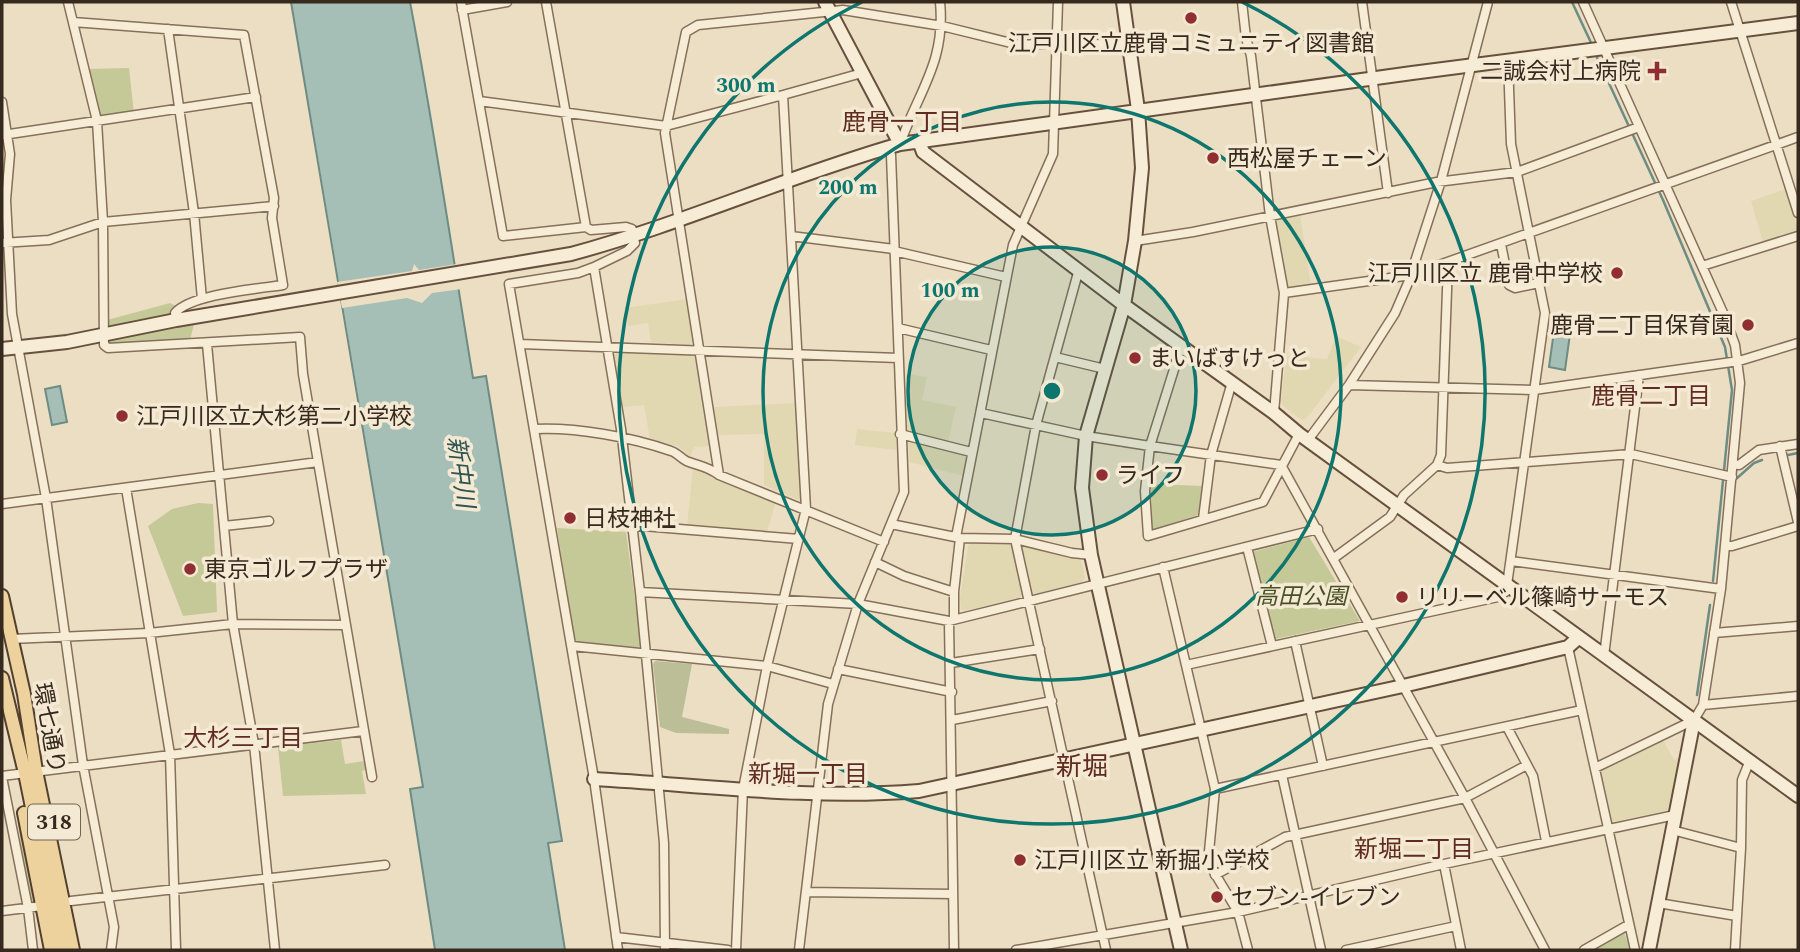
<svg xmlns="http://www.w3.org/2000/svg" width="1800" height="952" viewBox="0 0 1800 952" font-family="Spectral,'Noto Sans JP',serif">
<rect width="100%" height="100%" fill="#ecdec3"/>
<path fill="#e1d8b1" d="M1786 189 1798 230 1797 232 1763 242 1751 201Z
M1300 214 1311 286 1292 289 1286 284 1276 223 1279 219Z
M687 299 693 341 690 345 651 342 648 323 628 326 625 308Z
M1336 336 1361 347 1306 419 1302 420 1283 406 1281 401 1286 356 1327 359Z
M616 353 692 355 695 358 710 446 694 447 690 457 678 446 650 439 644 405 623 407 614 355Z
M906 374 927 377 922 400 956 407 948 442 907 430Z
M797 403 801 499 799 500 764 485V434L718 435 714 407Z
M857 429 896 433V450L855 445Z
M911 441 964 454 967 458 964 476 909 462 908 443Z
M693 467 776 501 767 532 687 526Z
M974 540 1008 541 1012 545 1023 593 1021 597 964 611 961 609 960 598 968 546Z
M1025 543 1076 556 1081 560 1085 578 1082 582 1035 594 1032 591 1022 546Z
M1663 740 1674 760 1681 756 1671 807 1668 810 1613 822 1609 819 1600 774 1602 770Z"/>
<path fill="#c5c998" d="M129 68 134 114 98 119 86 69Z
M170 303 176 306 166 317 118 327 110 326 107 320Z
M194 324 190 340 111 345 107 343 108 338Z
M1151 484 1202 486 1198 515 1152 530Z
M198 503 213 504 217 612 183 616 148 526 172 509Z
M557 528 626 532 641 644 636 650 581 644 574 639Z
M1309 537 1360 621 1275 639 1252 552Z
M341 740 345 764 364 761 366 770 362 771 366 794 283 796 278 747Z
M20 824 37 905H30L18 825Z
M1624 932 1630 950H1593Z"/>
<path fill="#bbbe97" d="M655 661 692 664 682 717 729 729V734L676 733 660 727 653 664Z"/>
<path fill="#a5bfb6" stroke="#6d8c84" stroke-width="2" d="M291 2H410C434 127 452 252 473 378L486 376 562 841 548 843 565 950H435L410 789 423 787C379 525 337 263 291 2Z
M1554 331 1570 334 1565 370 1549 367Z
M60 386 67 422 52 425 45 389Z"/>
<path fill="#ecdec3" d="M414 264 419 270 457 264 462 289 432 293 422 303 407 298 342 308 337 282 412 271Z"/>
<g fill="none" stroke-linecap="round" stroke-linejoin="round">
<path stroke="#6d8c84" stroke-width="2.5" d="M1572 2 1593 47
M1595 53 1663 200 1725 347 1732 390 1713 581
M1788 455 1798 453
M1736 479 1754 463 1762 460
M1697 695 1710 605"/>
<defs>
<path id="street" d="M68 2 97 121 103 222 104 345 108 348 300 337 303 374 372 777
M461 2 503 236 586 227
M546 2 586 227 591 230 626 227 632 229 635 243 627 251 594 267 621 429 640 592 664 843 665 950
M1242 2 1246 38 1251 56 1270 216 1284 293 1274 413
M1362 2 1388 193
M1583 2 1724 315 1735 345 1740 383 1721 589 1703 705 1694 720 1595 768
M1731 2 1798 213
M462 10 507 2
M73 22 244 35 274 198 272 218 283 285C257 289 191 294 175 313L176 320
M168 29 194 213 202 299
M479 101 666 126 783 95
M2 102 10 154 6 200 12 314 46 498 83 765 114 927 111 950
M3 135 256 97
M900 144C918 92 946 62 940 2
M791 236 894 249
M1135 241 1193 232 1437 182 1517 172 1639 127
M2 243 49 240 103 222 274 206
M1501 244 1509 285 1515 288 1539 283
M894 251 1006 277
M1702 266 1798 236
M594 267 578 273 509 284 594 779 618 950
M1079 269 1036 425 1015 539 1106 950
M1284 293 1411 275 1798 137
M898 328 991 350
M207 344 233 624 254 744 275 950
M520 344 898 358
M1181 347 1150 446 1281 465
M1055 357 1105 369
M1349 385 1534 390 1739 361 1798 343
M981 413 1086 436 1150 446 1145 491 1148 536 1263 502 1299 434
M535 429C576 427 631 437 671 451 678 453 682 460 689 462 700 466 709 467 719 475L884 542
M900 434 971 452
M1308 440 1349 385 1395 313 1408 283 1441 181 1488 2
M1780 446 1798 522
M1733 464 1739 465 1759 450 1798 444
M1281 465 1465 798 1545 950
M1437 465 1447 468 1631 454 1732 477
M719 475 665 133 686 32 698 25 843 10 942 26 1019 45 1057 43 1129 45
M126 488 170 754 176 950
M2 504 318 462
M1203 519 1211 455 1232 382
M891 524 960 538 1015 539 1072 553 1091 555
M631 525 799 539
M224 526 269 521
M956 537 1013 245 1053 154 1058 2
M1725 546H1732L1798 526
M1247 547 1272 646
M1334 558 1390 517 1404 495 1437 465 1441 455 1448 263
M1511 561 1721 589
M875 562 904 576 954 592
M1163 567 1215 789 1208 862 1238 912 1248 950
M1507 585 1545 313 1511 144 1508 61
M640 592 858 604 949 621 1318 529
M954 619V592L960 538
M949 621 954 950
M1714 633 1798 626
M11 639 149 633 233 624 345 625
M1295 641 1323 766
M572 646 767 666 833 684
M1568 647 1635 950
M1604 656 1639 375
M951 663 1040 649
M1186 665 1498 597 1511 588
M838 669 952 692
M1703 705 1798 696
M952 720 1052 701
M1507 727 1533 776 1546 841
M1282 775 1321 950
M2 776 363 731
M2 777 28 908 33 950
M1215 789 1582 710
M1672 830 1741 848
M1444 864 1461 950
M1215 875 1285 837 1465 798 1527 765
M807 892 953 894
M71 901 385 865
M1658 903 1737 916
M2 911 42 906
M616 937 728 950
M736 950 743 789 767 666 806 509 783 95 862 73
M799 950 828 704 858 604 904 492 891 155 889 147
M1016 950 1238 912 1444 864 1675 815
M1346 950 1456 926
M1584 950 1628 925
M1735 950 1741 848 1742 780 1750 760"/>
<path id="secondary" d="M825 2 900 144
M1123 2 1138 110 1142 168 1135 241 1124 305 1086 436 1082 488 1091 555 1181 950
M919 141 923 152 1124 305 1274 413 1299 434 1798 796
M2 349 67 342 176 320 571 254C682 224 788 176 900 144L1412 73 1798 23
M594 779C702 785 811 800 919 791L1403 686 1568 647 1578 638
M1649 950 1694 720"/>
<path id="primary" d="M2 596 24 694 36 771 73 950
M2 678 25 773 61 950
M24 813 51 950"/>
</defs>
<use href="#street" stroke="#85705b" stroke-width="11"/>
<use href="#secondary" stroke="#67513e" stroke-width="16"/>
<use href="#primary" stroke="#533f2f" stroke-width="16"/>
<use href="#street" stroke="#f7ecd6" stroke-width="8"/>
<use href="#secondary" stroke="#f7ecd6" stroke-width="12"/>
<use href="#primary" stroke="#edd29d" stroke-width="12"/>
</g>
<circle cx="1052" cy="391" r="144" fill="#0f766e" fill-opacity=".12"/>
<g fill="none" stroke="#0f766e" stroke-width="3.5">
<circle cx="1052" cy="391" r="144"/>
<circle cx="1052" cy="391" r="289"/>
<path d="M1242 2A433 433 0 1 1 862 2"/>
</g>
<g fill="#912e32" stroke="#f4e9d3" stroke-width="2.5">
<circle cx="1191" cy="18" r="7"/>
<path d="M1653.5 60.5h7v7h7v7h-7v7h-7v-7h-7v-7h7z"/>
<circle cx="1213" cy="158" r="7"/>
<circle cx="1617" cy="273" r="7"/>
<circle cx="1748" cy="325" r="7"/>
<circle cx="1135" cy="358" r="7"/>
<circle cx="122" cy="416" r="7"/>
<circle cx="1102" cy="475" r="7"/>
<circle cx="570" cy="518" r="7"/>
<circle cx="190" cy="569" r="7"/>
<circle cx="1402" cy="597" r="7"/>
<circle cx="1020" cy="860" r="7"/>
<circle cx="1217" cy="897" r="7"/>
</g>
<g text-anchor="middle" stroke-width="7" stroke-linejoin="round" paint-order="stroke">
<rect fill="#f4e9d3" stroke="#6f6354" stroke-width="2" x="28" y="804.5" width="52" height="35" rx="5"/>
<g font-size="21" font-weight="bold" fill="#36291e">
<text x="54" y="829">318</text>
</g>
<g font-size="23" fill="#36291e" stroke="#f4e9d3" text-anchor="start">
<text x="1191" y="51" text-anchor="middle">江戸川区立鹿骨コミュニティ図書館</text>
<text x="1641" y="79" text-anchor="end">二誠会村上病院</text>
<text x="1227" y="166">西松屋チェーン</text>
<text x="1603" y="281" text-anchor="end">江戸川区立 鹿骨中学校</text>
<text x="1734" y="333" text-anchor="end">鹿骨二丁目保育園</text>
<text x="1149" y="366">まいばすけっと</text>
<text x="136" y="424">江戸川区立大杉第二小学校</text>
<text x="1116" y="483">ライフ</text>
<text x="584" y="526">日枝神社</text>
<text x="204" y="577">東京ゴルフプラザ</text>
<text x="1416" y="605">リリーベル篠崎サーモス</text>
<text x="1034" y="868">江戸川区立 新掘小学校</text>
<text x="1231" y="905">セブン-イレブン</text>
</g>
<g font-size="23" font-style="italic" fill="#485126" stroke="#f4e9d3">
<text x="1301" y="604">高田公園</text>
</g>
<g font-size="23" fill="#36291e" stroke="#f4e9d3">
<text transform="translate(50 728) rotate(80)" y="8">環七通り</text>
</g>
<g font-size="24" fill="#602b20" stroke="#f4e9d3">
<text x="902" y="130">鹿骨一丁目</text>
<text x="1651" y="404">鹿骨二丁目</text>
<text x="243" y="746">大杉三丁目</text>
<text x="808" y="782">新堀一丁目</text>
<text x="1414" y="857">新堀二丁目</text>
</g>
<g font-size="24" font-style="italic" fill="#2e5551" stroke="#f4e9d3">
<text transform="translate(461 472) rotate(82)" y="8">新中川</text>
</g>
<g font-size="26" fill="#602b20" stroke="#f4e9d3">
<text x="1082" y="775">新堀</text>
</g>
</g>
<circle cx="1052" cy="391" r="10" fill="#0f766e" stroke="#f4e9d3" stroke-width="3.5"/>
<g font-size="21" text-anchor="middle" font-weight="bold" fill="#0f766e" stroke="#f4e9d3" stroke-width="7" stroke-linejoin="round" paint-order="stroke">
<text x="746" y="92">300 m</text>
<text x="848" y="194">200 m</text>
<text x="950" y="297">100 m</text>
</g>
<rect width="1800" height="952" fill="none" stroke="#36291e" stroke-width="7"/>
</svg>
